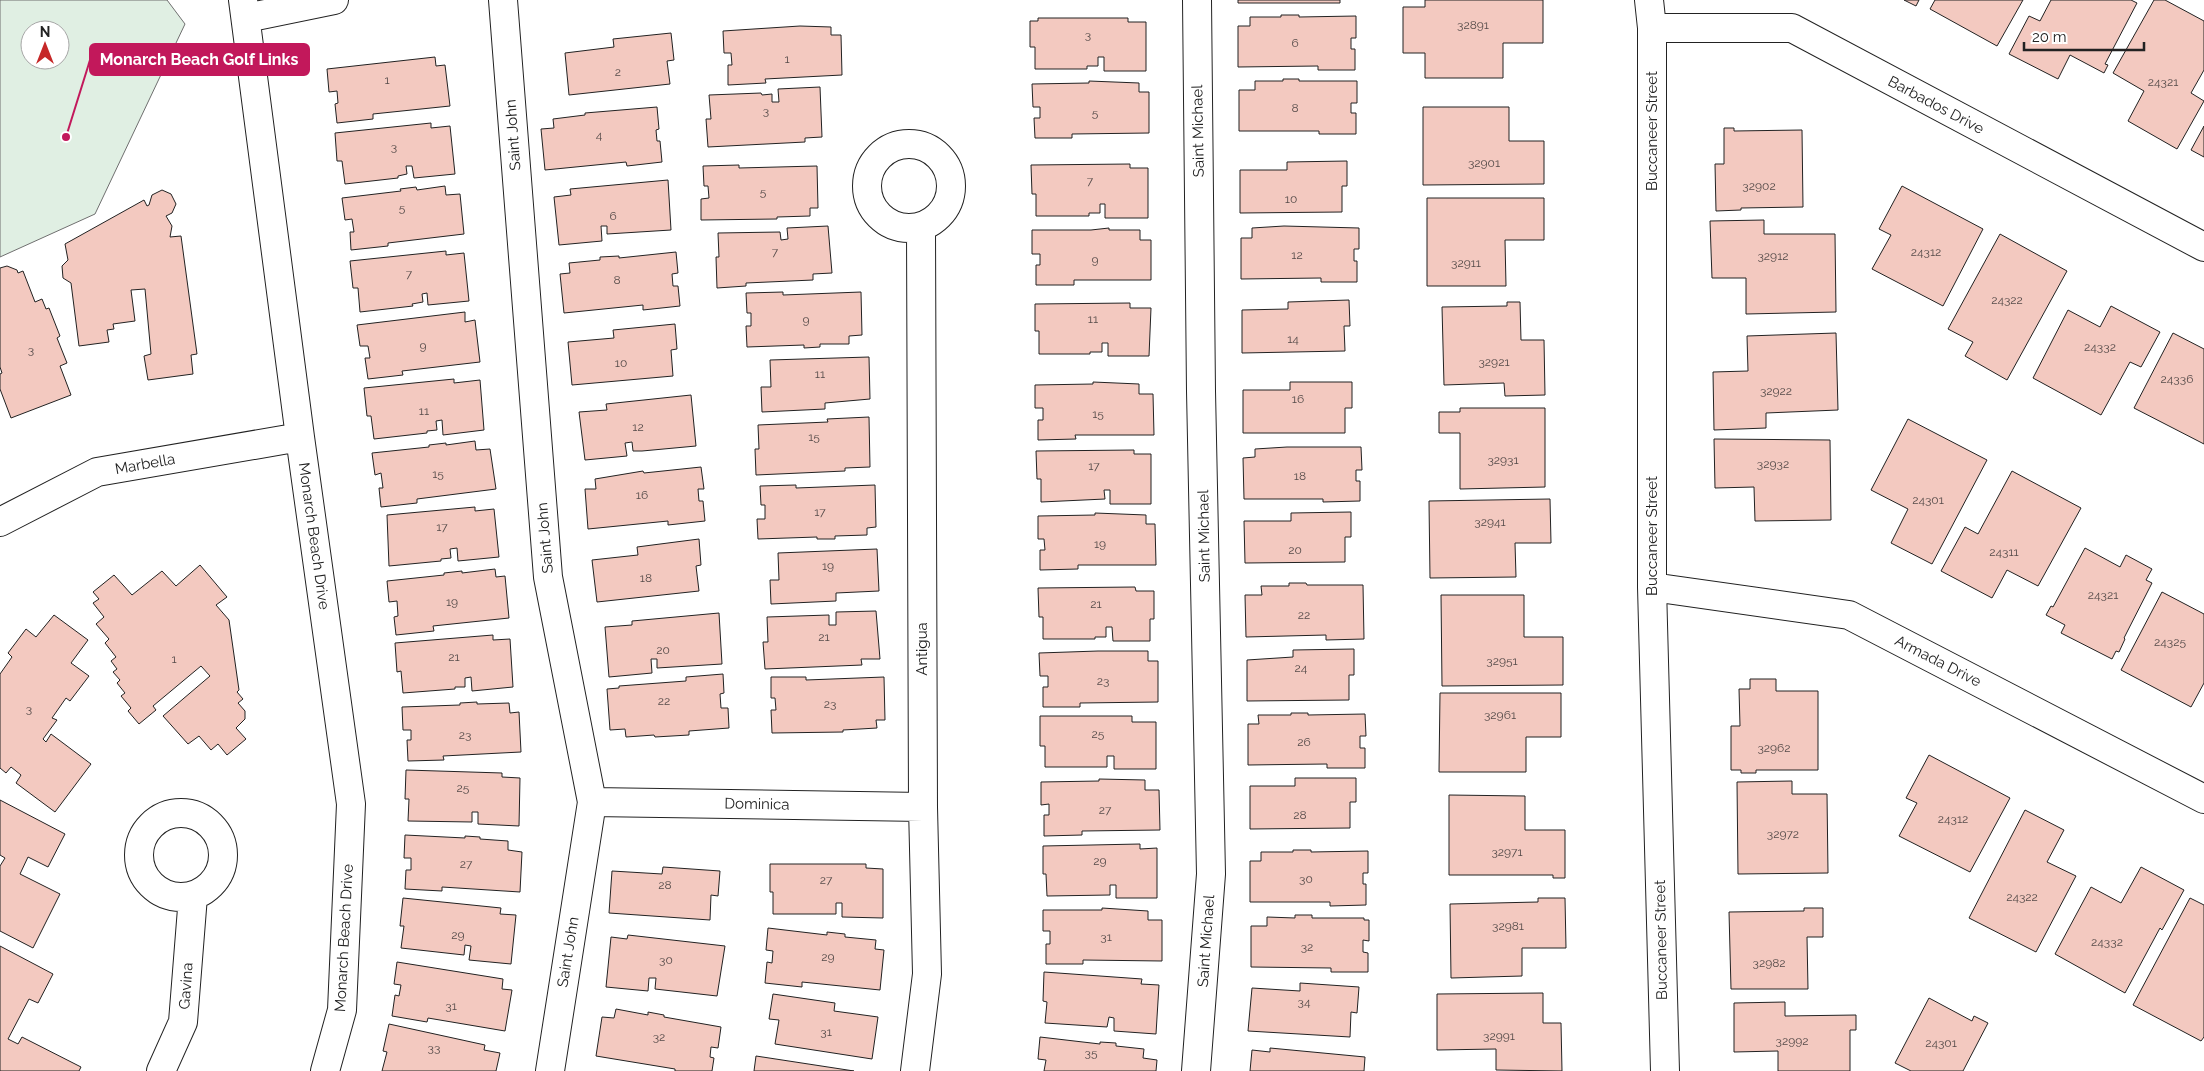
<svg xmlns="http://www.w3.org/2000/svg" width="2204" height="1071" viewBox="0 0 2204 1071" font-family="Raleway,sans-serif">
<rect width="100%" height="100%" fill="#fff"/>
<path fill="#e0efe3" stroke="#6f6f6f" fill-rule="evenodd" d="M0 0H167L185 24 95 214 0 257ZM30 30H60V60H30Z"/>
<path fill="#f3c9c0" stroke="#222" d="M1238 0H1340V3H1238Z
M1425 0H1543V43H1503V78H1425V53H1403V7H1425Z
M1904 0H1919L1916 6Z
M1935 0H2023L1997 46 1930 9Z
M2051 0H2131L2137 3 2105 64 2108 65 2104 73 2070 55 2058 79 2009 54 2029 16 2040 21Z
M2154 0H2165L2204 21V70L2191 93 2204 101 2177 149 2128 121 2144 91 2113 73Z
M1281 15H1299V17L1356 16V38H1351V49H1355V70H1318V66L1238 67V26H1250V17H1281Z
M1038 18H1128V22H1146V71H1104V57H1098V66H1087V69H1035V47H1030V21H1038Z
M800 26 831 27V35H841L842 75 765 79 766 83 728 85V65H732L731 53H724L723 31Z
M671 33 674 60 667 61 670 84 569 95 565 53 614 47 613 39Z
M435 57 436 66 445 65 450 106 373 114V119L337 123 335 104 338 103 337 91 329 92 327 69Z
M1283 79H1299V81H1357V103H1351V113H1356V134H1319V131H1239V90H1255V81H1283Z
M1089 81 1139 83V92H1149V133L1072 134V138H1035L1034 118H1040V107H1033L1032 84 1089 83Z
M820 87 822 137 805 138V142L708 147 706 119H711L709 95 761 93 762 95 772 94V102H779L778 89Z
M657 107 659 129 656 130 657 141H660L662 162 627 166 626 162 545 170 541 129 554 128 553 119 585 115V113Z
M1423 107H1509V141H1544V184L1423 185Z
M431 123V128L450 126 455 174 414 178 412 166H406L407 174 398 176V178L345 184 342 161H337L335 133Z
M2204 126V157L2191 150Z
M1724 128H1734V131L1802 130 1803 207 1741 208V210L1716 211 1715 164H1724Z
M1347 161V186H1342V212L1240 213V170H1287V162Z
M1130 164V168H1148V218H1105V204H1100V213H1089V216H1036V194H1032L1031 165Z
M739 165V168L817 166 818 208H810V216L777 217V219L701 220V199L709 198 708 186H704L703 166Z
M668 180 671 230 607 234V226H601L602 241 559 245 554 197 571 195 570 189Z
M445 186 446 195 460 194 464 234 388 243V246L351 250 350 232H354L352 219 345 220 342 198 401 191 400 189 416 187 417 190Z
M1902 186 1983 229 1943 306 1872 269 1891 235 1879 229Z
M162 190 171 194 176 204 172 213 166 216 172 226 170 237 181 236 197 354 191 355 193 374 148 380 144 356 151 354 145 289 131 290 135 321 113 324 114 329 107 330 109 342 79 346 71 283 63 278 62 266 68 260 65 244 144 200 147 206 149 205 152 195Z
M1427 198H1544V240H1505L1506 286H1427Z
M1764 220V234H1835L1836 312 1746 314V278H1712L1710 221Z
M828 226 832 273 813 274V280L746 283V286L717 288 716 257H719L718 233 780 232 781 240 788 239 787 228Z
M1284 226 1359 228V249H1354V261H1357V282H1321V278L1241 279V238H1252V228Z
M1109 228V230H1140V240H1151V280H1074V285H1036V265H1040V254H1032V230H1091Z
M2000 234 2067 271 2007 380 1965 356 1973 342 1948 329Z
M446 251V255L464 253 469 301 428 305 427 293 422 294 423 302 412 304 413 306 360 312 358 288H353L350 261Z
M676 252 678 273 672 274 673 286H678L680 306 643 310V305L564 313 560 274 570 273 569 263 600 260V257L619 256V258Z
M7 266 17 270 18 273 23 271 35 302 42 299 46 309 49 308 60 336 57 338 67 363 60 366 71 395 11 418 0 389V374L2 373 0 367V268Z
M783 292V295L861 292 862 335 849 336V344H820V347L804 348V345L747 347 746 326H751V313H747L746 293Z
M1349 300 1350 326H1344L1345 351 1242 353V310L1288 309V302Z
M1507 302H1520L1521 340H1544L1545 395 1505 396 1504 383 1444 385 1442 307 1507 306Z
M1130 303V308H1151L1149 356H1108V343H1102V352H1090V354H1039V331H1035V304Z
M2111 306 2160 332 2141 367 2130 362 2101 415 2033 378 2068 310 2100 327Z
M465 312V322L475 320 480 362 402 371 403 375 368 379 365 358H370L368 346H360L357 325Z
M675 324 677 349 671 350 673 376 572 385 568 342 614 338 613 330Z
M1836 333 1838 410 1766 413V428L1714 430 1713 372 1748 371 1747 336Z
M2173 333 2204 349V444L2134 408Z
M869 357 870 399 825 403V409L762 412 761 387H771L770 360Z
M454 379V383L480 380 484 430 443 435 442 420 436 421 437 430 427 431V433L374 439 371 416H367L364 388Z
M1093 382 1139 384V394H1153L1154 435H1075L1076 439 1038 440V420H1043V408H1035V385L1093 384Z
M1290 382H1352V408H1345V433H1243V390H1290Z
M691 395 696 446 642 451H633L632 442 625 443 627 456 585 460 579 412 607 410 606 404Z
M1460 408H1545V487L1460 489V433H1439V412H1460Z
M869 417 870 467 845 468V471L756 475 755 449H759L758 425 828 422 827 419Z
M1908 419 1987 460 1932 564 1891 543 1908 509 1871 490Z
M1714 439 1830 440 1831 520 1755 521 1754 487 1715 488Z
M475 441 476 450 490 449 496 489 417 499V503L381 507 379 488H383L381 473 375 475 372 453 429 447V445L446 443V445Z
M1287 447H1361L1362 470H1356V481H1360V501L1323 502V499H1244L1243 458 1255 457V449Z
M1134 450V454H1151V504H1110V490H1104L1105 499 1041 502V479H1037L1036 451Z
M701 467 704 489H698L699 501H703L705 521 668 525V521L588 529 585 489H596L595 479 643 471 644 473Z
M2012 471 2081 508 2038 586 2007 570 1992 598 1941 571 1965 527 1978 534Z
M796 485V488L875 485 876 527 867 528V535L835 536V539H817V537L758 539 757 519H765V505H761L760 486Z
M1550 499 1551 543H1515L1516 577 1430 578 1429 501Z
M475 507V511L494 509 499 557 458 561 457 548 450 549 451 558 441 559V561L389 566 387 515Z
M1351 512V537H1345V562L1245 563 1244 521H1291V513Z
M1095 513 1146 515V524H1155L1156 565H1078V569L1040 570V550H1045L1044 539H1038V516L1095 515Z
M699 539 701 565 696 566 699 591 597 602 592 560 638 555 637 547Z
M2085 548 2120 567 2126 555 2152 569 2146 580 2152 583 2124 638 2125 639 2119 652 2116 651 2112 659 2061 633 2065 625 2046 615 2051 606 2053 607Z
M877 549 879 591 836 593V601L771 604 770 580H779L778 553Z
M200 565 227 597 216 605 229 620 239 690 237 692 243 699 238 703 245 711V719L236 728 246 739 227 755 218 744 211 750 199 736 188 744 163 716 210 676 201 666 153 706 156 710 139 724 128 711 131 708 121 696 125 693 117 683 120 680 113 672 117 669 111 661 116 657 105 643 109 639 96 624 104 617 93 603 99 599 93 592 114 575 132 595 162 571 176 586Z
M495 569 496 577 505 576 509 618 433 626 434 631 396 635 394 617 398 616 397 601 389 602 387 581 444 575V573L462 571V573Z
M1289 583H1306L1307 585H1363L1364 639 1326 640V635L1246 637 1245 595H1262L1261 586H1289Z
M1135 587 1136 591H1154V619H1150V641H1113L1112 627H1106V637H1095V639H1043V617H1039L1038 588Z
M2162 592 2204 614V683L2191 707 2121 670Z
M1441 595H1524V637H1563V685L1442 686Z
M876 611 880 659H861L862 665 765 669 763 642H768L767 617 829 615V625H836V612Z
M719 613 722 664 657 668V659H651L652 673 609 677 605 627 632 625V621Z
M54 615 88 640 71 663 89 676 70 701 66 698 52 718 57 720 43 739 46 742 51 734 91 764 55 812 16 783 21 775 11 767 6 773 0 768V674L12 657 8 653 26 629 36 637Z
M493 635V640L510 639 513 687 472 691 471 677 465 678V687H455V689L403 693 401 671 397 672 395 643Z
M1354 649V675H1349V700L1247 701V660L1293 657V650Z
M1098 651H1148V661H1158V702L1080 703V707H1043V687H1048V676H1040L1039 653Z
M723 674 724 693 720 694 721 708H728L729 728 689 731V735L655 737 654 735 626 737 625 729 610 730 607 689 619 688V686L686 681V677Z
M771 677H806V680L884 677 885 720H876L877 728 843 730V732L772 733 771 710H776L775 698H771Z
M1750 679H1776V691H1818V770H1756V773H1741V770H1731V726H1740L1739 689H1750Z
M1440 693H1561V737H1526V772H1439Z
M477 702V704L509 703 510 713 519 712 521 752 443 756 444 760 408 761 407 740H411V730H403L402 707 460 705V703Z
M1291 713H1308V715L1365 714 1366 736H1360V748H1365V768H1327V764L1248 765V724H1259L1258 715H1291Z
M1040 716H1132V722H1156V769H1114V756H1107V767H1045V746H1040Z
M1929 755 2010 798 1970 872 1899 836 1917 803 1906 798Z
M406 770 502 773V777L520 778 519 826 478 824V812H472V822L408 821 409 799H405Z
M1295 778H1356V802H1350V828L1250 829V786H1295Z
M1099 779 1145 780V790H1159L1160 830 1082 831V835L1044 836V815H1049V804L1041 805V782L1099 781Z
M1792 781V794H1827L1828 873 1738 874 1737 782Z
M1449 795 1525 796V830H1565V878H1553V875H1449Z
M0 800 65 834 48 867 28 857 20 874 60 894 33 948 0 931V866L5 858 0 855Z
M2025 810 2064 830 2047 862 2076 876 2036 952 1969 918Z
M405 835 465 838V836L480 837V839L508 841V850L522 852 520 892 442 887V891L405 889 406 870H411V858H404Z
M1140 844V849L1157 848V898H1116V885H1110V895L1047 896 1046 874H1043V846Z
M1293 850H1311V852L1368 851V873H1363V884H1366V905L1330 906V902H1250V861H1261V852H1293Z
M770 864H866V868L883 869V918L842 917V903H836V914H773V892H770Z
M663 867 720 871 718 896 711 895 710 920 609 913 612 871 662 874Z
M2141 867 2184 890 2162 930 2160 928 2125 993 2055 954 2091 887 2121 903Z
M403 898 501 908 500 914 516 915 511 964 469 960 471 946 465 945 464 955 401 948 404 926H400Z
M1538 898H1565L1566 948H1522V976L1451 978 1450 904 1538 902Z
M2190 898 2204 905V1037L2201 1041 2133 1005Z
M1102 908 1148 911V920H1162V961L1083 960V964H1046V944H1050V931H1043V910H1102Z
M1804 908H1823V937H1807L1808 989H1731L1729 912 1804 911Z
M1295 915H1312V918H1364V920H1369V941L1363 940V952L1368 953V972H1331V968L1251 967V926H1267V917L1295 918Z
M768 928 827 935V932L845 934V937L876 940 875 949 884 950 880 990 802 982V987L765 983 767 962 772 963 773 951 766 950Z
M628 935 725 946 717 996 655 989 656 978H649L648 991 606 987 611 937 627 939Z
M0 946 53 974 38 1003 29 999 8 1039 18 1044 22 1037 81 1067 79 1071H0Z
M397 962 503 979 502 989 512 990 505 1031 428 1018 427 1022 392 1016 395 995 399 996 401 985 394 984Z
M1044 972 1142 979 1141 984 1159 985 1156 1034 1114 1031V1018L1109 1017 1107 1027 1045 1023 1047 1002 1043 1001Z
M1300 983 1359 987 1357 1013 1351 1012 1350 1037 1248 1031 1252 988 1300 991Z
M1543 993V1023H1561L1562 1071 1496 1070V1049L1437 1050V994Z
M773 994 835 1003 834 1011 878 1017 872 1059 775 1044 779 1020 769 1019Z
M1929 998 1972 1021 1974 1016 1988 1023 1963 1071H1911L1895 1063Z
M1785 1002V1016L1856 1015V1030H1850V1071H1778V1051L1734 1052V1003Z
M616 1009 648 1015V1012L664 1015V1017L721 1027 718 1048 711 1047 710 1057 714 1058 712 1071H675V1069L596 1056 602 1017 614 1018Z
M389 1024 485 1045 484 1050 500 1053 496 1071H382L387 1052 383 1051Z
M1040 1037 1100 1044V1042L1116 1043V1046L1144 1049 1143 1058 1157 1060 1156 1071H1044L1046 1060 1038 1059Z
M1270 1048 1365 1057 1364 1071H1250L1252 1050 1270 1052Z
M756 1056 854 1071H754Z"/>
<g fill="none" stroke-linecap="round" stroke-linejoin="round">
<defs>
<path id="minor" d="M243 0 300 437 351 804 342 1010 325 1071
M503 0 548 577 592 802 550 1071
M1649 0 1652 28V587L1665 1071
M246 18 334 0
M1652 28H1792L2204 247
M867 186a42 42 0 1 1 84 0a42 42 0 1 1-84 0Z
M0 522 97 472 300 437
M1652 587 1849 615 2204 799
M592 802 923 807
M139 855a42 42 0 1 1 84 0a42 42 0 1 1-84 0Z
M161 1071 183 1022 193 896
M915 1071 927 974 923 807 921 227
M1196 1071 1211 874 1201 391 1197 0"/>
</defs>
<use href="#minor" stroke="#222" stroke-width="30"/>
<use href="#minor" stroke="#fff" stroke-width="28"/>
</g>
<g text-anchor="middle" stroke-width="4" stroke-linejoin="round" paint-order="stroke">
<g font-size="12" fill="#564c4a">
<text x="1473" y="29">32891</text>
<text x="1088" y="39">3</text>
<text x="1295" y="47">6</text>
<text x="787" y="63">1</text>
<text x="618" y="76">2</text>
<text x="387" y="84">1</text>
<text x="2163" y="86">24321</text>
<text x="1295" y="112">8</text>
<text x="766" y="115">3</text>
<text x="1095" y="117">5</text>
<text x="599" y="139">4</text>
<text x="394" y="151">3</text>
<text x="1484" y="167">32901</text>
<text x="1090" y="185">7</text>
<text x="1759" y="190">32902</text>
<text x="763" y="196">5</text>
<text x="1291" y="203">10</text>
<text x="402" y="212">5</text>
<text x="613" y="220">6</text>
<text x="775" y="256">7</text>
<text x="1926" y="256">24312</text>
<text x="1297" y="259">12</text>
<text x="1773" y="260">32912</text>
<text x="1095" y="264">9</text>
<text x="1466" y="267">32911</text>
<text x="409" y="278">7</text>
<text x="617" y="284">8</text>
<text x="2007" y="304">24322</text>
<text x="1093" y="323">11</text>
<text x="806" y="324">9</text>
<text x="1293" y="343">14</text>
<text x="423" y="350">9</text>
<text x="2100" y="351">24332</text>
<text x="31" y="354">3</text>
<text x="1494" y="366">32921</text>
<text x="621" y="367">10</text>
<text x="820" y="378">11</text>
<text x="2177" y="383">24336</text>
<text x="1776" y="395">32922</text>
<text x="1298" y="403">16</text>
<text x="424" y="415">11</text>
<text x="1098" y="418">15</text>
<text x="638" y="431">12</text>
<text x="814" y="441">15</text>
<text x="1503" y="464">32931</text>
<text x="1773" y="468">32932</text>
<text x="1094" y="470">17</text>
<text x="438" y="478">15</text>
<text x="1300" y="480">18</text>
<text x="642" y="499">16</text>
<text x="1928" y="504">24301</text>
<text x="820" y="516">17</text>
<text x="1490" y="526">32941</text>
<text x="442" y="531">17</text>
<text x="1100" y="548">19</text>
<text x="1295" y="554">20</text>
<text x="2004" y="556">24311</text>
<text x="828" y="570">19</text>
<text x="646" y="582">18</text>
<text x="2103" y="599">24321</text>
<text x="452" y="606">19</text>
<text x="1096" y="608">21</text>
<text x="1304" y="619">22</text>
<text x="824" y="641">21</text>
<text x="2170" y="646">24325</text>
<text x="663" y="654">20</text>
<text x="454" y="661">21</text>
<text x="174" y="663">1</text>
<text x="1502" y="665">32951</text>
<text x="1301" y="672">24</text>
<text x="1103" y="685">23</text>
<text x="664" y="705">22</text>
<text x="830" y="708">23</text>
<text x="29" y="713">3</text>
<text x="1500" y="719">32961</text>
<text x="1098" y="738">25</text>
<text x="465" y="739">23</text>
<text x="1304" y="746">26</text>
<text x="1774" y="752">32962</text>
<text x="463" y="792">25</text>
<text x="1105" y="814">27</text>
<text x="1300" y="819">28</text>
<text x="1953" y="823">24312</text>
<text x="1783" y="838">32972</text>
<text x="1507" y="856">32971</text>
<text x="1100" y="865">29</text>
<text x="466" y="868">27</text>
<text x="1306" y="883">30</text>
<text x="826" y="884">27</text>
<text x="665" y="889">28</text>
<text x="2022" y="901">24322</text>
<text x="1508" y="930">32981</text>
<text x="458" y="939">29</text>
<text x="1106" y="941">31</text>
<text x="2107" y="946">24332</text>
<text x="1307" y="951">32</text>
<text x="828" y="961">29</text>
<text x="666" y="964">30</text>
<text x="1769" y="967">32982</text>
<text x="1304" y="1006">34</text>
<text x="451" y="1010">31</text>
<text x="826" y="1036">31</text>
<text x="1499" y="1040">32991</text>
<text x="659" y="1041">32</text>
<text x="1792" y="1045">32992</text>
<text x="1941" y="1047">24301</text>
<text x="434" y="1052">33</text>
<text x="1091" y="1057">35</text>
</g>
<g font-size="15" fill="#222" stroke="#fff">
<text transform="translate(1936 105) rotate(28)" y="5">Barbados Drive</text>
<text transform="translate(1198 131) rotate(-91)" y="5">Saint Michael</text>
<text transform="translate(1652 131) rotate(-90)" y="5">Buccaneer Street</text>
<text transform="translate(513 135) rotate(-94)" y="5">Saint John</text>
<text transform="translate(145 464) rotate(-10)" y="5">Marbella</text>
<text transform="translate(314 536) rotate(82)" y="5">Monarch Beach Drive</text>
<text transform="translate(1204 536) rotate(-91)" y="5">Saint Michael</text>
<text transform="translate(1652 536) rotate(-90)" y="5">Buccaneer Street</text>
<text transform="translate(545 538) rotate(-95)" y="5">Saint John</text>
<text transform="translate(922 649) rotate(-90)" y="5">Antigua</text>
<text transform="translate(1938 661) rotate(27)" y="5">Armada Drive</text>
<text transform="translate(757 804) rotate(1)" y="5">Dominica</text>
<text transform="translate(344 938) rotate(-87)" y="5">Monarch Beach Drive</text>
<text transform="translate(1661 940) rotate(-91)" y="5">Buccaneer Street</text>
<text transform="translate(1206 941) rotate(-86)" y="5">Saint Michael</text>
<text transform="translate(568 952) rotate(-81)" y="5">Saint John</text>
<text transform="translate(186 986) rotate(-86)" y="5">Gavina</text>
</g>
</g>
<path fill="none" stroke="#c2185b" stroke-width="2" d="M66 137L90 60"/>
<circle fill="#c2185b" stroke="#fff" stroke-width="2" cx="66" cy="137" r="5"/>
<rect fill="#c2185b" stroke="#c2185b" stroke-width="2" x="90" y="44" width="219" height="31" rx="5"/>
<g font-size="16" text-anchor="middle" font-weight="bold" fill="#fff">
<text x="199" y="65">Monarch Beach Golf Links</text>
</g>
<g transform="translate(45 45)"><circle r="24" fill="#ffffff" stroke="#a7a7a7"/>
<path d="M0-4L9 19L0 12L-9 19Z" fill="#c62828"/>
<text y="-8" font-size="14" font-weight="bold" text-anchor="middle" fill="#222222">N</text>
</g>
<path d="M2024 42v8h120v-8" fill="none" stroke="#222222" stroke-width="2.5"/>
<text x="2032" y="42" font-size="15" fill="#222222" stroke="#ffffff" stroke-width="4" paint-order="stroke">20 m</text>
</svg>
